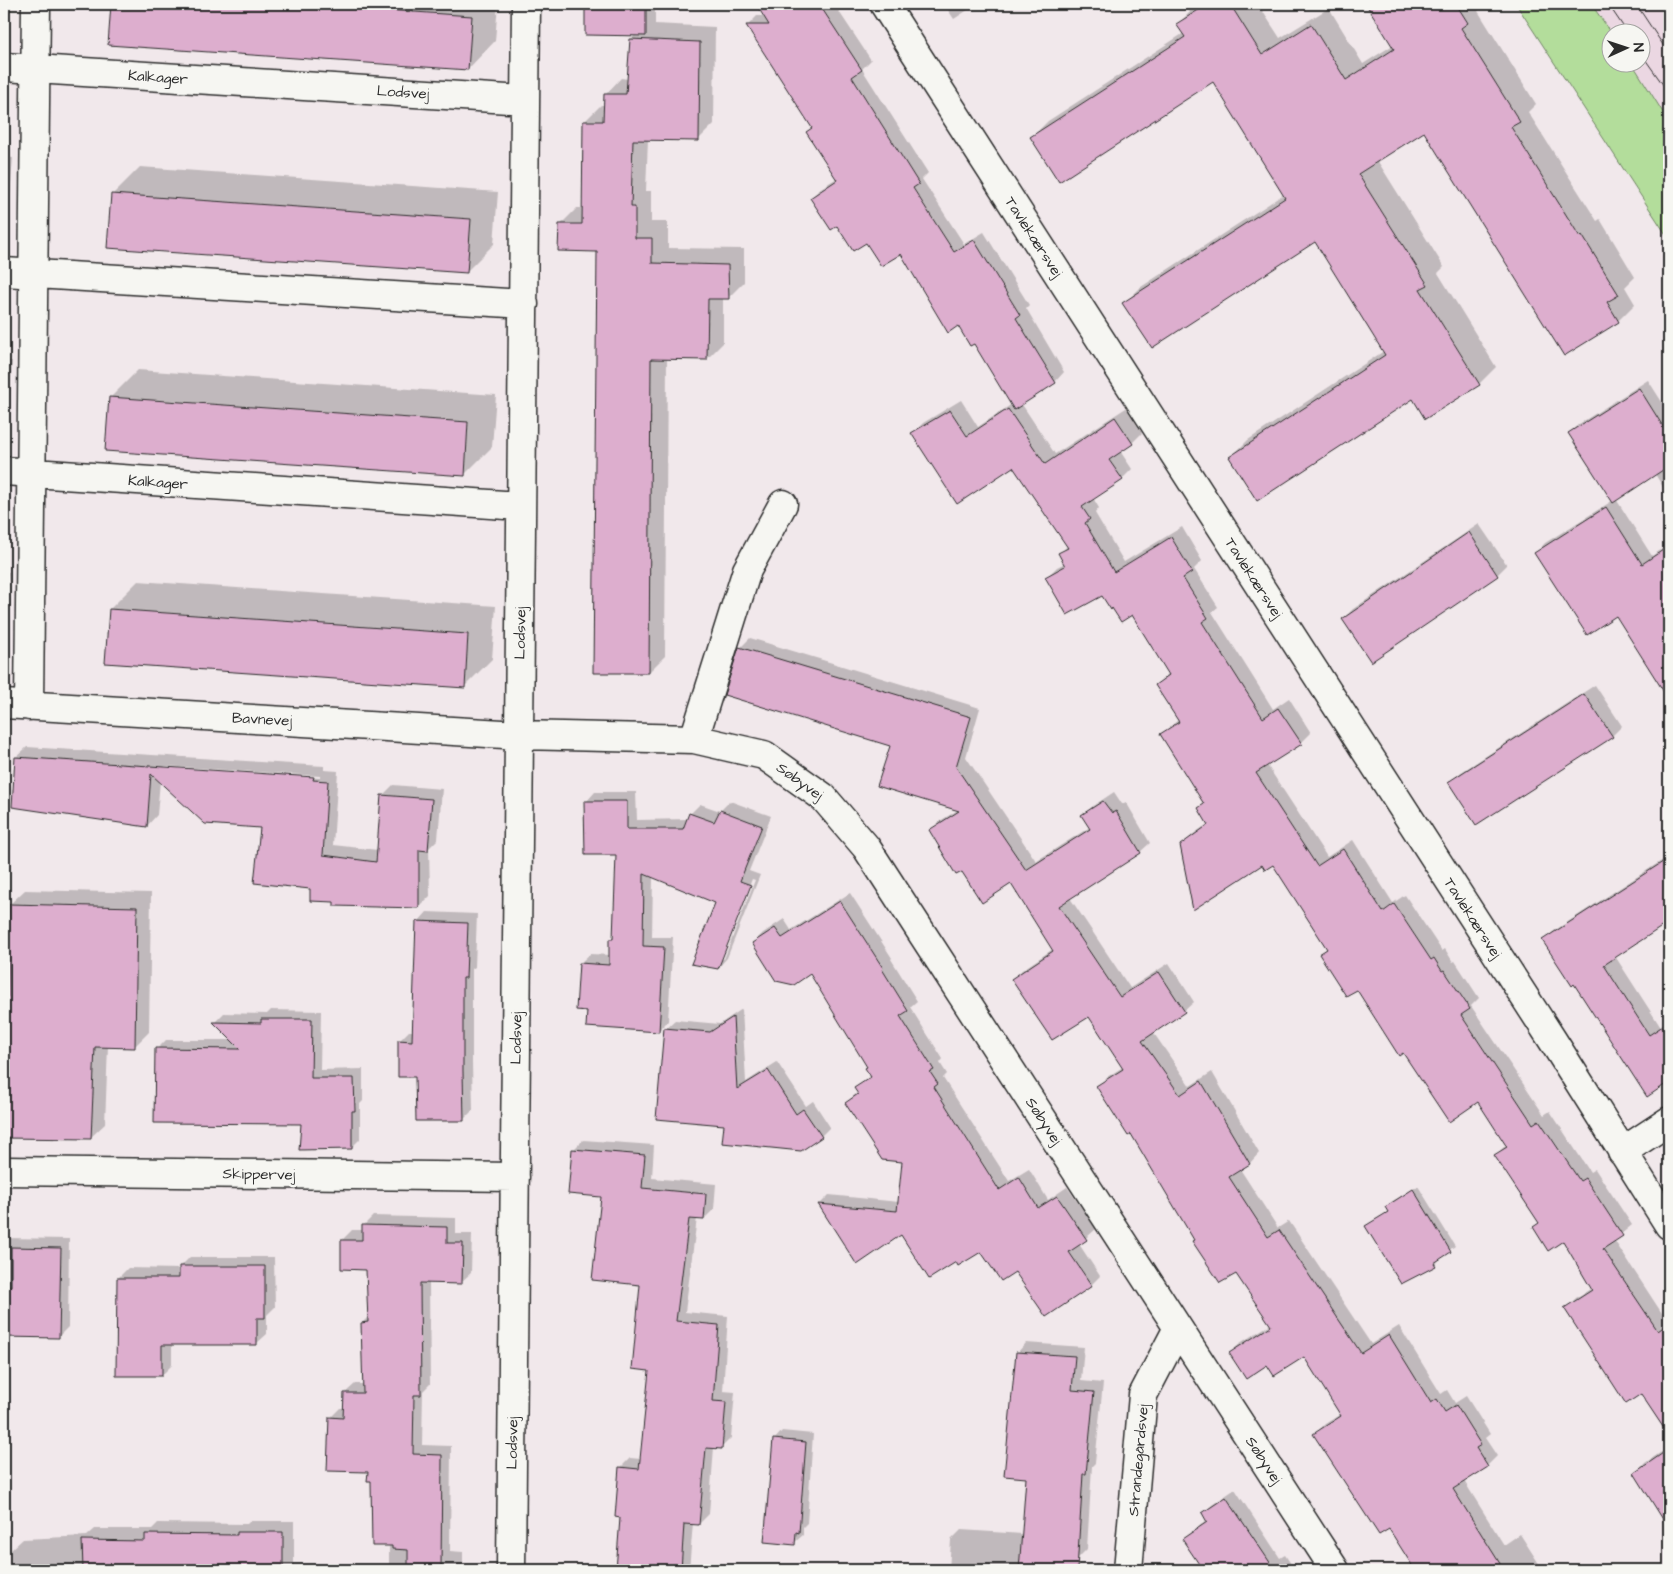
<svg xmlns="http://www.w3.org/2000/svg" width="1673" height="1574" viewBox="0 0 1673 1574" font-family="'Architects Daughter',sans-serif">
<rect width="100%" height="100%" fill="#f1e8eb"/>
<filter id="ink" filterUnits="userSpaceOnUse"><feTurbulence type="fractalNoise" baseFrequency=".02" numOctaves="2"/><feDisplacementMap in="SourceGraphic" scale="10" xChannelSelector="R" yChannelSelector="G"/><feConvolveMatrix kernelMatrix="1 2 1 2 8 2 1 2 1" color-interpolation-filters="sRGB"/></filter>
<g filter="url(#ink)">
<path fill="#ebd7e2" d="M1591 4H1658L1669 20V122L1632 63 1640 62V32H1611Z"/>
<path fill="#b3dd9b" stroke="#6f8463" d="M1516 4H1591L1611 32 1610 62 1632 63 1669 122V239Z"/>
<path fill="#0003" fill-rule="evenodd" d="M112 4H498L495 41 468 69 110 44Z
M586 4H655V24L715 27 714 124 698 140 648 139 646 191H651V222H668V248L744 249V282L728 298H723V343L707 359 667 358 665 656 649 672 598 251 561 224 577 208H583L585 121 601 105H605V95L621 78 628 79 631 39 636 34H586Z
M760 4H834L871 60 862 69 928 173 922 179 964 244 984 232 1029 305 1026 308 1064 372 1055 382 1021 403 1055 454 1126 408 1142 433 1132 443 1120 451 1132 469 1122 479 1093 498 1099 508 1095 513 1124 562 1182 527 1202 561 1194 569 1218 607 1212 612 1273 709 1289 698 1311 733 1301 743 1267 765 1327 857 1353 840 1393 903 1405 895 1442 951 1445 949 1453 962 1455 961 1479 998 1471 1006 1544 1115 1550 1111 1590 1172 1595 1169 1632 1225 1614 1240 1669 1324V1433L1641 1392 1566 1308 1576 1298 1592 1288 1564 1239 1534 1228 1540 1222 1496 1155 1506 1145 1479 1101 1403 1052 1357 989 1321 954 1327 948 1273 863H1262L1182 846 1192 835 1209 823 1205 803 1162 734 1178 720 1156 685 1169 673 1133 613 1102 595 1047 577 1057 567 1065 563 1060 554 1068 545 1013 465 913 433 923 423 961 400 978 427 1012 404 974 342 958 325 901 252 866 241 838 224 811 198 821 188 837 178 808 132 813 126 747 26 757 16H765L758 6Z
M944 4H977L954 19Z
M1185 4H1258L1280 38 1329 8 1363 64 1393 45 1367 4H1484L1485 5 1478 11 1536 104 1528 112 1597 221 1600 219 1635 277 1625 287 1635 304 1618 321 1424 131 1377 160 1444 267 1438 273 1496 367 1479 384 1413 398 1231 457 1248 440 1384 351 1315 241 1124 304 1141 287 1284 194 1213 80 1031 138 1048 121 1184 33 1178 24 1190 12Z
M4 157 13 158 9 211 4 217Z
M140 167 498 192 494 244 466 272 112 195Z
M4 361H12L9 415 4 420Z
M138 370 496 395 492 447 464 475 110 398Z
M1648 380 1669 413V497L1655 474 1616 499 1652 556 1669 544V698L1616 614 1536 553 1545 543 1612 501 1569 433 1579 424Z
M1479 524 1507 565 1497 575 1343 619 1353 609Z
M4 571 9 572 6 624 4 626Z
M138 581 496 606 492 659 464 687 110 609Z
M750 638 980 708 966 757 1036 861 1090 827 1083 815 1093 806 1114 792 1122 804 1126 802 1150 843 1140 852 1070 898 1130 988 1169 963 1194 1002 1184 1011 1153 1032 1190 1086 1212 1072 1259 1153 1250 1163 1240 1169 1278 1228 1289 1221 1371 1344 1399 1326 1441 1394 1447 1390 1455 1403 1466 1396 1490 1434 1485 1438 1497 1456 1487 1466 1464 1481 1504 1545 1520 1534 1543 1570H1417L1389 1528 1315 1434 1325 1424 1341 1414 1305 1355 1267 1363 1231 1353 1240 1343 1271 1324 1236 1272 1195 1239 1131 1133 1098 1086 1107 1077 1123 1067 1089 1015 1012 980 1022 970 1053 949 1012 883 962 870 931 831 940 821 958 810 891 745 740 648Z
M1595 685 1622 726 1612 736 1450 782 1460 773Z
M27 747 324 766V770L338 771 333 845 378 850 382 796 393 785 442 789 438 839 429 848 430 896 419 907 336 901 312 888 262 827 160 781 157 815 147 826 16 757ZM164 766 320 776V778L167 768Z
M595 792H636L637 820 688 819 690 814 700 804 720 811 730 801 771 816 749 871 760 875 727 958 718 968 717 902 653 877 652 937H673L668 1021 658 1031 588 1009 580 963 590 954 610 955V940L614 935 617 854 586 802ZM752 879 755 880 724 959H721Z
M1669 856V921L1615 956 1660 1026 1669 1019V1081L1647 1095 1574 983 1544 940 1554 931Z
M25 890 151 893 149 1032 135 1046H108L105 1124 90 1138 4 1137V1003H9L10 904Z
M850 893 892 958 891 959 917 1001 910 1007 943 1059 940 1063 947 1074 943 1078 1009 1181 1029 1169 1048 1200 1067 1187 1096 1229 1079 1244 1100 1276 1091 1285 1016 1270 981 1250 956 1260 902 1233 820 1204 829 1195 899 1202 903 1161 846 1103 858 1092 856 1088 871 1075 869 1066 810 973 753 943 763 933 784 919 791 930Z
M427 912 477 914 475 967 472 969V1061L473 1110 464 1119 416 1076 399 1041 409 1031H414L418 922Z
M742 1009 746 1082 777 1062 806 1106 813 1101 830 1127 821 1136 726 1124 665 1029 675 1020 720 1024Z
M271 1010 321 1011 320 1070 363 1069V1101L360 1104V1139L351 1148 157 1049 166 1040H234L215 1022 224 1013 267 1014Z
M583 1140 654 1145 652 1178 716 1184 714 1209 704 1219 697 1218 685 1312 728 1316 723 1391 735 1392 731 1438 721 1448 714 1447 709 1514 699 1524 693 1523 689 1570H617L621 1517 620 1468 630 1458 641 1459 650 1370 642 1284 602 1196 573 1150Z
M1418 1186 1455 1246 1438 1258 1439 1260 1435 1265 1367 1226 1389 1211 1387 1207 1391 1202Z
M373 1216 456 1218V1234H472L471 1273 461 1282H429L430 1384 423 1391 422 1445 451 1446 450 1551 463 1552V1570H389V1544L369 1470 330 1418 340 1408H345V1393L355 1384H364L362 1323 369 1316 368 1268 342 1240 352 1230H363V1226Z
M4 1238 69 1239 68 1327 59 1336H5L4 1360Z
M190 1257H274L275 1307 267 1315V1334L257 1343H172V1365L162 1375 118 1278 128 1268 180 1269V1267Z
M1026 1343 1084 1347 1081 1381 1103 1383 1095 1463 1092 1466 1087 1549 1077 1559 1065 1558 1064 1570H949L951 1540 961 1530 1023 1534 1027 1477 1017 1353Z
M782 1431 813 1434 807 1523 803 1527V1535L794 1543 774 1440Z
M1669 1447V1514L1664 1518 1635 1474 1645 1463Z
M1235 1489 1280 1558 1285 1555 1295 1570H1205L1183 1539 1192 1531 1208 1520 1203 1513 1212 1505Z
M250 1521H294V1570H7L11 1567V1550L23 1539 87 1536 95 1529H152L158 1523 247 1524Z"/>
<path fill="#ddaece" stroke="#2b2b2b" d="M111 4H300L472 16 468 70 108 45Z
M585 4H646V36L585 35Z
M756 4H819L862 70 852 77 919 184 913 188 954 252 974 240 1020 315 1016 318 1056 383 1014 410 974 344 970 346 958 326 948 333 901 254 881 266 866 243 853 251 837 226 831 230 810 198 837 180 806 132 812 128 746 25H769Z
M1208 4H1230L1262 55 1311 24 1346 80 1394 49 1366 4H1456L1468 23 1461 28 1520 122 1511 127 1580 237 1582 235 1619 295 1607 302 1619 322 1564 356 1424 132 1358 174 1428 285 1420 289 1480 385 1425 419 1413 399 1257 501 1229 457 1385 355 1315 242 1152 348 1122 303 1285 198 1213 82 1059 182 1030 137 1185 37 1176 24Z
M630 39 700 42 699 141 633 140 631 207H635V238H652V263L728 265 729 299H708L707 360 651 359 649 673H593L597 252 558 251 559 224H582L583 121H603L604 94H626Z
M111 194 471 219 467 273 107 248Z
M1639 388 1669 436V466L1613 503 1568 433Z
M109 397 468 422 465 476 105 451Z
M1008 409 1045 464 1115 417 1133 444 1109 460 1123 480 1082 507 1090 519 1085 523 1114 572 1171 537 1192 572 1183 578 1208 618 1202 622 1263 718 1278 708 1302 744 1256 773 1317 866 1343 849 1383 912 1394 904 1431 960 1434 958 1442 971 1444 970 1470 1009 1461 1015 1533 1124 1539 1120 1580 1181 1585 1178 1623 1236 1603 1249 1658 1331 1669 1323V1436L1641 1394 1626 1404 1564 1308 1592 1290 1563 1241 1548 1251 1533 1227 1539 1223 1494 1155 1507 1147 1478 1102 1449 1122 1403 1053 1399 1056 1357 990 1346 996 1319 954 1327 949 1273 865 1265 870 1262 865 1193 910 1180 845 1208 825 1198 808 1204 804 1160 734 1179 722 1155 685 1169 675 1132 615 1121 622 1112 608 1111 610 1102 596 1067 615 1045 577 1065 566 1058 553 1068 548 1013 467 957 504 911 433 950 410 967 436Z
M1606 507 1642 564 1669 546V700L1616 616 1587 635 1534 553Z
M1469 532 1498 576 1371 662 1342 619Z
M109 609 468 634 465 688 105 663Z
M739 647 971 717 956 767 1026 870 1090 829 1081 815 1103 801 1112 813 1116 811 1141 853 1059 906 1120 997 1159 972 1185 1012 1142 1041 1180 1095 1201 1081 1250 1164 1229 1177 1268 1237 1279 1230 1361 1353 1389 1335 1431 1403 1437 1399 1445 1412 1456 1405 1481 1445 1476 1448 1488 1467 1453 1489 1504 1570H1415L1389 1529 1379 1535 1313 1434 1341 1416 1304 1357 1274 1376 1267 1365 1246 1379 1229 1353 1271 1326 1236 1274 1220 1283 1192 1241 1194 1240 1131 1134 1128 1136 1096 1086 1123 1069 1089 1017 1052 1040 1011 979 1053 951 1011 884 982 903 962 872 956 875 929 830 959 811 877 786 890 746 724 695Z
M1584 694 1613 737 1476 825 1448 782Z
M15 757 314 777 313 780 328 781 323 855 376 862 381 795 432 799 428 851 419 850V908L334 906V902L310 901V889L254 883 260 828 205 824 151 774 147 827 12 807Z
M584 801H627V829H683L689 813 714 822 720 810 762 826 740 881 751 885 718 969 691 964 715 903 644 874 643 946 664 947 659 1032 586 1027 587 1011 576 1010 579 963 609 965V939H613L616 855H585Z
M1669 858V922L1604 965 1649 1035 1669 1022V1082L1647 1097 1574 984 1572 986 1542 940Z
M840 901 883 968 882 969 908 1011 900 1016 934 1070 930 1072 938 1084 934 1087 999 1190 1019 1177 1038 1208 1057 1196 1087 1240 1069 1252 1092 1286 1046 1317 1015 1272 1001 1281 981 1252 958 1266 956 1262 929 1279 901 1235 857 1265 818 1204 897 1211 902 1162 882 1160 845 1103 858 1094 854 1088 871 1077 865 1068 867 1067 810 974 794 985 776 981 752 943 775 928 782 938Z
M9 904 137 907 135 1048 95 1047 91 1139 4 1138V1017H7Z
M416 921 468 923 466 978H463V1071L464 1121H416L415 1077H398V1040L412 1041Z
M733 1017 737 1089 768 1070 796 1114 803 1109 822 1137 801 1151 722 1143 724 1125 656 1119 664 1028 710 1032Z
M261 1019H312L311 1078H354L355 1111H352V1149L299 1150 301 1124 154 1123 155 1048 240 1049 213 1022 261 1023Z
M572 1149 645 1155 642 1188 706 1194 704 1220 689 1219 676 1321 719 1325 713 1401 726 1402 722 1449 706 1448 699 1525 684 1524 681 1570H616L620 1518 615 1517 619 1467 639 1469 649 1371 632 1369 640 1285 592 1280 601 1197 568 1194Z
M1413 1189 1451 1252 1434 1263 1436 1266 1401 1284 1365 1226 1388 1212 1385 1207Z
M362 1225 447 1227V1243H463L462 1284 420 1283 421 1395H414L413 1454 442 1455 441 1570H408V1550L392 1549V1546H372L371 1481H367L368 1472 327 1471 329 1417 343 1418 344 1393H363L361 1323 368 1322 366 1270 341 1269V1240H362Z
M11 1247 61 1248 59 1338 4 1337V1286H11Z
M179 1266H265V1318H257V1345H162V1376H116L117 1278H179Z
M1016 1352 1075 1356 1072 1390 1094 1392 1086 1474H1083L1077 1570H1019L1026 1478 1004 1476Z
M773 1439 806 1442 799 1533 796 1532 795 1545 764 1542Z
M1669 1449V1529L1634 1473Z
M1226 1497 1275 1570H1203L1182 1539 1207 1522 1202 1513Z
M237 1532H283V1570H83L82 1540 145 1541V1534L237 1535Z"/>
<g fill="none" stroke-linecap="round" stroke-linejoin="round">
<defs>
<path id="minor" d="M884 4 1553 1041 1669 1225
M4 67 525 100
M4 272 524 304
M4 471 521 506
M4 704 519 735 694 739 764 755 823 797 866 847 1335 1570
M29 706 36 4
M694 739 747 570 783 504
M1622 1152 1669 1121
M4 1171 515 1177
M511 1570 526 4
M1128 1570 1143 1395 1178 1328"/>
</defs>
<use href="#minor" stroke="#2b2b2b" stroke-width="31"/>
<use href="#minor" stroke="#f6f6f2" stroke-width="28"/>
<path stroke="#2b2b2b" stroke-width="1" d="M1608 4 1627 32
M1636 4 1669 54
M1640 52 1669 93"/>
</g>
</g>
<g text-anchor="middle" stroke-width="5" stroke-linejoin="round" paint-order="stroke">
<g font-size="15" fill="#2b2b2b" stroke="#f6f6f2">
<text transform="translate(158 77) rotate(4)" y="5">Kalkager</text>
<text transform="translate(403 92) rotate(4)" y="5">Lodsvej</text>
<text transform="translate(1034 237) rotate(57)" y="5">Tavlekærsvej</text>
<text transform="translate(158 482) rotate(4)" y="5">Kalkager</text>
<text transform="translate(1254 578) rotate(57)" y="5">Tavlekærsvej</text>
<text transform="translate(520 633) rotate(-89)" y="5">Lodsvej</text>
<text transform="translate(262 719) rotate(3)" y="5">Bavnevej</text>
<text transform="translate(800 781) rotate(36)" y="5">Søbyvej</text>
<text transform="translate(1473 918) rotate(57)" y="5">Tavlekærsvej</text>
<text transform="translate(516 1038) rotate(-89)" y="5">Lodsvej</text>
<text transform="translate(1044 1121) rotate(57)" y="5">Søbyvej</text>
<text transform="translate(259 1174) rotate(1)" y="5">Skippervej</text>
<text transform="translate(512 1443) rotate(-89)" y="5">Lodsvej</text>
<text transform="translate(1138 1460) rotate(-85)" y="5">Strandegårdsvej</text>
<text transform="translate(1264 1460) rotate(57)" y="5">Søbyvej</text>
</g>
</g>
<rect width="1673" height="1574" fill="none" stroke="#f6f6f2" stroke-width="20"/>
<rect x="10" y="10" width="1653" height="1554" fill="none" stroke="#2b2b2b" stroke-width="2" filter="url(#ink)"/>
<g transform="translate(1626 48) rotate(87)"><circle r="24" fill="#f6f6f2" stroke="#a5a5a2"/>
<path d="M0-4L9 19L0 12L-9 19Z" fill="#2b2b2b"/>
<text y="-8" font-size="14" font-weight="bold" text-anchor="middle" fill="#2b2b2b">N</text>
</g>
</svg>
